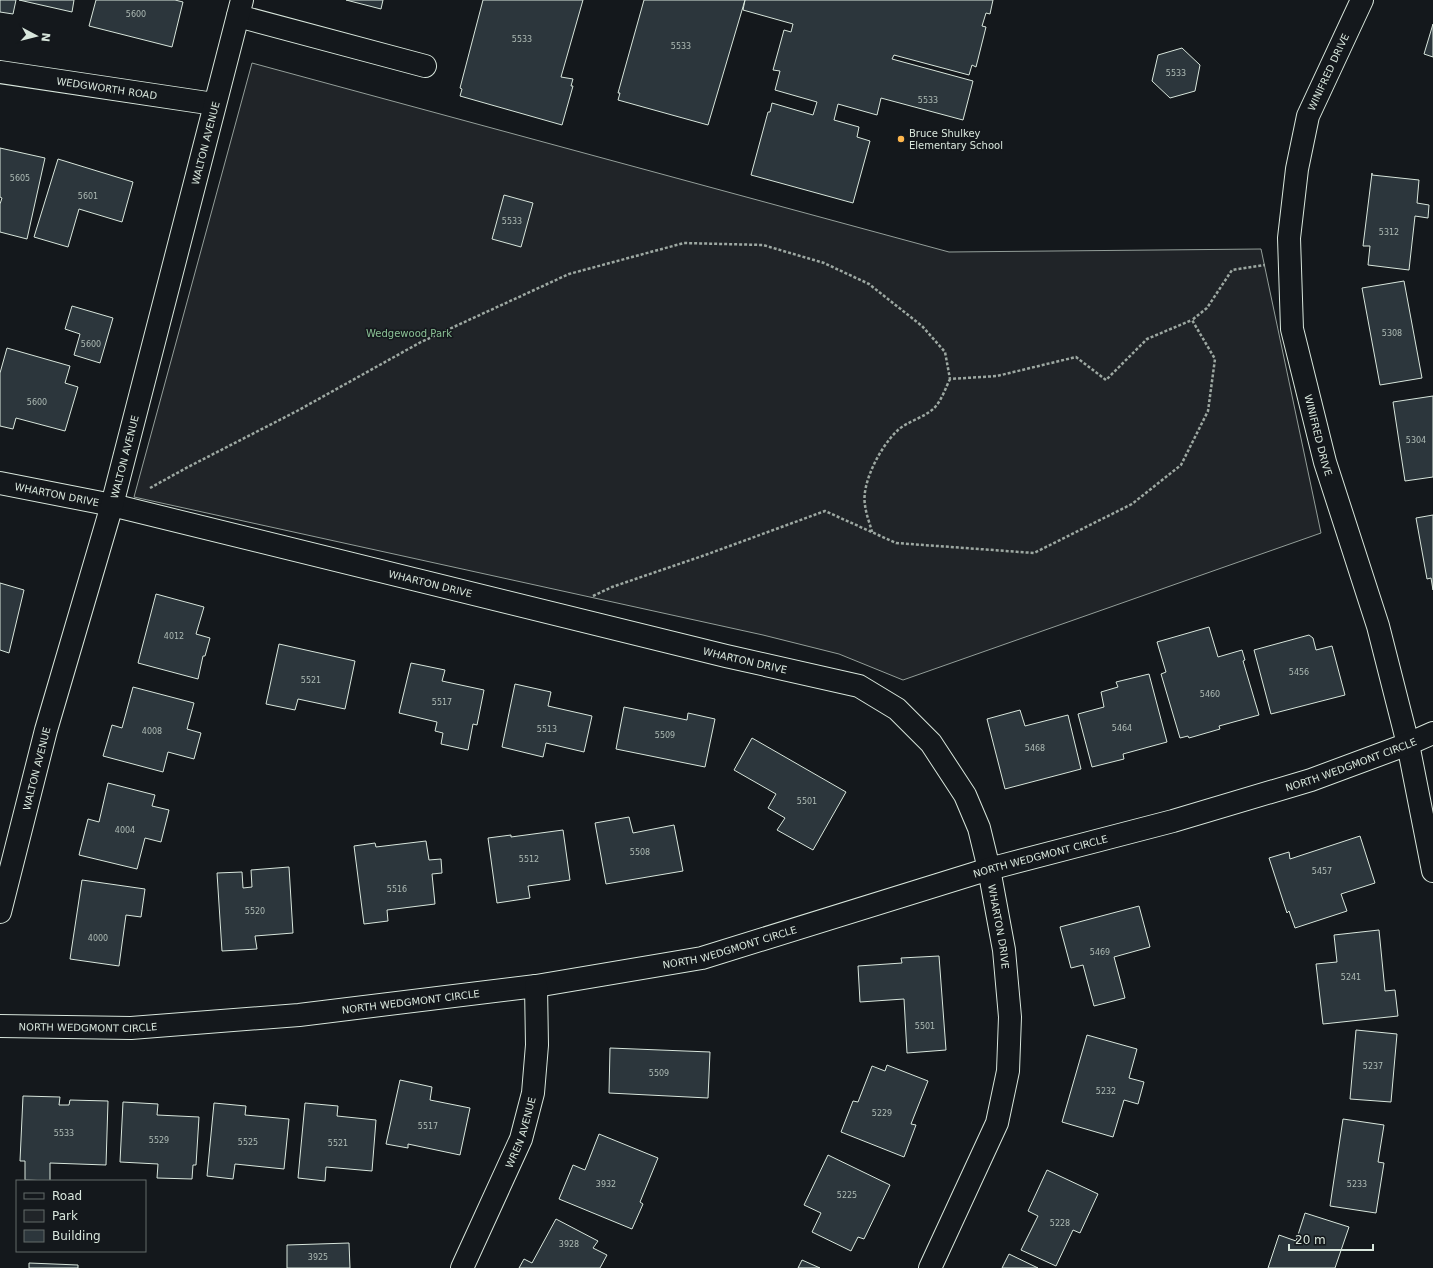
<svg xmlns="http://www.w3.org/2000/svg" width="1433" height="1268" viewBox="0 0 1433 1268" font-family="'DejaVu Sans',sans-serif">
<rect width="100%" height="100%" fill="#14181c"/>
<path fill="#202428" stroke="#939e99" d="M252 63 949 252 1261 249 1321 533 903 680 839 654 763 635 134 497Z"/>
<path fill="#2c363c" stroke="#d8e6dc" d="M0 0H16L13 14 0 12Z
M19 0H74L72 12Z
M96 0H175L183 2 172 47 89 26Z
M346 0H383L381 9Z
M483 0H583L561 77 573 79 571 86H573L562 125 460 96 462 89 460 88Z
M644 0H745L708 125 618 100 620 93H618Z
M745 0H993L990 14 986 13 982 26 986 27 976 67 972 65 969 75 894 55 892 59 973 81 963 120 881 98 877 115 838 104 834 120 859 127 857 137 870 141 853 203 751 175 768 112H770L772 103 813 115 817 102 775 90 780 71 773 70 784 30 791 32 793 24 743 10Z
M1433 24V57L1424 54Z
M1182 48 1200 65 1195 91 1170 98 1152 81 1158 55Z
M0 148 45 158 27 239 0 232V204L2 198 0 197Z
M58 159 133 182 122 222 79 209 68 247 34 237Z
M1372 173V175L1419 180 1417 203 1429 205 1428 218 1415 216 1409 270 1368 265 1370 246H1363Z
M504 195 533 203 521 247 492 239Z
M1404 281 1422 378 1380 385 1362 288Z
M72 306 113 318 100 363 74 355 80 334 65 329Z
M7 348 70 366 65 383 78 387 65 431 16 418 13 429 0 426V373Z
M1433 396V477L1405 481 1393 402Z
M1433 515V590L1431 578 1427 579 1416 518Z
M0 583 24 590 9 653 0 650Z
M156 594 204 607 196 634 210 638 205 656H203L198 679 138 663Z
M1209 627 1218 657 1242 650 1245 660 1243 661 1259 715 1219 726 1220 729 1189 738 1188 736 1180 738 1161 674 1166 672 1157 642Z
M1309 635 1313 638 1316 650 1332 646 1345 695 1271 714 1254 650Z
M279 644 355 661 345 709 298 699 295 710 266 704Z
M411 663 445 670 442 681 484 690 477 725 473 724 468 750 441 744 443 733 435 731 437 722 399 713Z
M1149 674 1167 742 1123 754 1124 759 1092 767 1078 714 1104 707 1101 692 1118 687 1116 682Z
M515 684 551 692 548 706 592 716 584 752 546 743 543 757 502 747Z
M133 687 194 703 187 729 201 733 194 759 168 752 163 772 103 756 112 725 122 728Z
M624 707 687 720 688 713 715 719 705 767 616 749Z
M1020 710 1025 726 1068 715 1081 769 1005 789 987 719Z
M752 738 846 792 813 850 777 830 785 818 768 808 776 794 734 770Z
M108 783 155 795 152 806 169 810 161 842 145 838 137 869 79 855 88 819 99 822Z
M629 817 633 833 674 825 683 871 606 884 595 823Z
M563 830 570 880 528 886 530 898 497 903 488 838 511 835V837Z
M1360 836 1375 883 1341 894 1347 911 1295 928 1289 911 1287 913 1269 858 1289 852 1290 859Z
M426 841 429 860 441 859 442 873 432 874 435 904 387 910 388 921 364 924 354 846 375 843 376 847Z
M289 867 293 933 255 936 257 949 222 951 217 873 242 872 243 888 252 887 251 870Z
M82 880 145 889 141 917 126 915 119 966 70 959Z
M1139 906 1150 947 1114 957 1125 998 1094 1006 1083 965 1071 968 1060 927Z
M1379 930 1385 991 1395 990 1398 1016 1323 1024 1316 964 1337 962 1334 935Z
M939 956 946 1050 907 1053 904 999 860 1002 858 966 902 963 901 958Z
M1356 1030 1397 1034 1391 1102 1350 1099Z
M1087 1035 1137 1049 1129 1078 1144 1082 1138 1104 1124 1100 1113 1137 1062 1122Z
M610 1048 710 1052 708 1098 609 1093Z
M887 1065 928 1081 911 1124 916 1125 904 1157 841 1132 853 1101 858 1102 872 1066 885 1071Z
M400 1080 432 1087 430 1100 470 1108 460 1155 408 1144V1148L386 1144Z
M23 1096 60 1097 59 1105H69L70 1100 108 1101 106 1165 50 1163V1181L25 1180V1161H20Z
M123 1102 158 1104 157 1115 199 1117 196 1165H193L192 1179 157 1178 158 1164 120 1162Z
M214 1103 246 1106 245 1115 289 1119 284 1169 235 1164 233 1179 207 1176Z
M305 1103 338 1106 337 1116 376 1120 372 1171 326 1167 325 1181 298 1178Z
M1343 1119 1384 1125 1378 1162 1384 1163 1376 1213 1330 1206Z
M599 1134 658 1158 640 1202 643 1204 632 1229 559 1199 573 1165 585 1170Z
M828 1155 890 1185 864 1239 858 1237 851 1251 812 1232 821 1213 804 1205Z
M1047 1170 1098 1194 1080 1233 1073 1230 1056 1266 1021 1250 1038 1216 1028 1211Z
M1305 1213 1349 1227 1335 1268H1268L1279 1235 1296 1241Z
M556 1219 598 1241 593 1248 607 1255 600 1268H519L524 1259 532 1263Z
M349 1243 350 1268H287V1245Z
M1009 1254 1038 1268H1002Z
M802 1260 820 1268H798Z
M29 1263 78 1265V1268H29Z"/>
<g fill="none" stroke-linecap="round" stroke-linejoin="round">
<defs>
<g id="minor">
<path id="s1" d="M1362 0 1308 116 1297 169 1289 238 1292 329 1325 462 1378 626 1408 744 1433 871"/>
<path d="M238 16 425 66"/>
<path id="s2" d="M0 72 214 104"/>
<path id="s3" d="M0 483 112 505 726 656 859 686 897 709 931 743 965 795 979 828 989 869 1004 950 1010 1017 1008 1071 997 1123 930 1268"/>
<path id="s4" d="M0 912 46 730 112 505 242 0"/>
<path id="s5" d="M0 1026 131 1028 299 1015 536 986 702 958 989 869 1173 821 1311 780 1408 744 1433 733"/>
<path id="s6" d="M462 1268 521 1139 533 1093 537 1045 536 986"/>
</g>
</defs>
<use href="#minor" stroke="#d8e6dc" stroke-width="24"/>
<path stroke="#9da8a2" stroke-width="2.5" stroke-dasharray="3 2" stroke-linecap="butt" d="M150 488 188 467 297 411 421 342 569 274 684 243 763 245 824 263 869 284 922 326 945 352 950 379 997 376 1076 357 1106 380 1147 339 1192 320
M872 532C870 524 866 514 865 505 861 483 881 446 897 431 907 421 927 417 936 406 942 399 946 387 950 379
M593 596 612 587 708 554 825 511 896 543 1034 553 1132 504 1181 465 1208 411 1215 359 1192 320 1207 308 1232 270 1265 265"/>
<use href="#minor" stroke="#14181c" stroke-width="22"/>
</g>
<circle fill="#ffb74d" stroke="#14181c" stroke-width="1.5" cx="901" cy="139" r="4"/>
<g text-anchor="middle" stroke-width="3" stroke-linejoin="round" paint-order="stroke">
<g font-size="8" fill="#adbab4">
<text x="136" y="17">5600</text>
<text x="522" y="42">5533</text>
<text x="681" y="49">5533</text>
<text x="1176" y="76">5533</text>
<text x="928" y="103">5533</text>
<text x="20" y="181">5605</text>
<text x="88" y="199">5601</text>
<text x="512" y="224">5533</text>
<text x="1389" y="235">5312</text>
<text x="1392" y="336">5308</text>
<text x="91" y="347">5600</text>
<text x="37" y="405">5600</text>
<text x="1416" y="443">5304</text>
<text x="174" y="639">4012</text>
<text x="1299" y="675">5456</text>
<text x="311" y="683">5521</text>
<text x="1210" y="697">5460</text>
<text x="442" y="705">5517</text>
<text x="1122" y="731">5464</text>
<text x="547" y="732">5513</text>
<text x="152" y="734">4008</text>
<text x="665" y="738">5509</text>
<text x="1035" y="751">5468</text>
<text x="807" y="804">5501</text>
<text x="125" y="833">4004</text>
<text x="640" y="855">5508</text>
<text x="529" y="862">5512</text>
<text x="1322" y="874">5457</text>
<text x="397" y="892">5516</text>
<text x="255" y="914">5520</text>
<text x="98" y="941">4000</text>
<text x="1100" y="955">5469</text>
<text x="1351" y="980">5241</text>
<text x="925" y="1029">5501</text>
<text x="1373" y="1069">5237</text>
<text x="659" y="1076">5509</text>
<text x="1106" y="1094">5232</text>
<text x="882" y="1116">5229</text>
<text x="428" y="1129">5517</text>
<text x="64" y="1136">5533</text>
<text x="159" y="1143">5529</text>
<text x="248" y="1145">5525</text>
<text x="338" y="1146">5521</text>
<text x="606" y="1187">3932</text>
<text x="1357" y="1187">5233</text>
<text x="847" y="1198">5225</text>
<text x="1060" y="1226">5228</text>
<text x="569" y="1247">3928</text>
<text x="318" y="1260">3925</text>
</g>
<g font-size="10" fill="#d8e6dc" stroke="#14181c">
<text transform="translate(1328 72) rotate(-65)" y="4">WINIFRED DRIVE</text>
<text dy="4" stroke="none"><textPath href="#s2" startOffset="108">WEDGWORTH ROAD</textPath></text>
<text dy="4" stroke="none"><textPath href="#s4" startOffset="796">WALTON AVENUE</textPath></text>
<text dy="4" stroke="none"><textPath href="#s1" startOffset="452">WINIFRED DRIVE</textPath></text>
<text dy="4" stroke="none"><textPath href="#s4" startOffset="472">WALTON AVENUE</textPath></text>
<text dy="4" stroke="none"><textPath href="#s3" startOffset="58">WHARTON DRIVE</textPath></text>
<text dy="4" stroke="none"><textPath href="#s3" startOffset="442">WHARTON DRIVE</textPath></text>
<text dy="4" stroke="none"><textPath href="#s3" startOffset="766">WHARTON DRIVE</textPath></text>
<text dy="4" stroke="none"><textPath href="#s5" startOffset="1384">NORTH WEDGMONT CIRCLE</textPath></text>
<text dy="4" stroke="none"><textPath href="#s4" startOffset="148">WALTON AVENUE</textPath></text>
<text dy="4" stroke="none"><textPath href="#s5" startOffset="1060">NORTH WEDGMONT CIRCLE</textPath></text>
<text dy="4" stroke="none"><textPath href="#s3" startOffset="1174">WHARTON DRIVE</textPath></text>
<text dy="4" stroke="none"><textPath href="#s5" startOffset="736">NORTH WEDGMONT CIRCLE</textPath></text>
<text dy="4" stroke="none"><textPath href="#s5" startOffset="412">NORTH WEDGMONT CIRCLE</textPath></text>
<text dy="4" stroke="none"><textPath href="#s5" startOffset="88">NORTH WEDGMONT CIRCLE</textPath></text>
<text dy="4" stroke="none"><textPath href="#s6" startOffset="148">WREN AVENUE</textPath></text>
</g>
<g font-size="10" fill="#d8e6dc" stroke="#14181c" text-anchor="start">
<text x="909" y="137">Bruce Shulkey<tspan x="909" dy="12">Elementary School</tspan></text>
</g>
<g font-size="10" fill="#8ac095" stroke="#14181c">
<text x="409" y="337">Wedgewood Park</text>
</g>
</g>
<rect x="16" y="1180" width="130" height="72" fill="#14181c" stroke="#626a69"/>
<rect x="24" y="1193" width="20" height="6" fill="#14181c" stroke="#626a69"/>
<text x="52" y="1200" font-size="12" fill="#d8e6dc">Road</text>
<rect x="24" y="1210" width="20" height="12" fill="#202428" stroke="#626a69"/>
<text x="52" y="1220" font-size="12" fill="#d8e6dc">Park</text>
<rect x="24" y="1230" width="20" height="12" fill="#2c363c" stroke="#626a69"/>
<text x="52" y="1240" font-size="12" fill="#d8e6dc">Building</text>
<g transform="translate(36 36) rotate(97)" stroke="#14181c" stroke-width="3" paint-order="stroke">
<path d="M0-3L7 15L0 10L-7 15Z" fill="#d8e6dc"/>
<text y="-6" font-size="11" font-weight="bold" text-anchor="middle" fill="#d8e6dc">N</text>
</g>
<path d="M1289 1244v6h84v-6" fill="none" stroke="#d8e6dc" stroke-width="2"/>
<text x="1295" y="1244" font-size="12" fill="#d8e6dc" stroke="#14181c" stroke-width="3" paint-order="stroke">20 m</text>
</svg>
